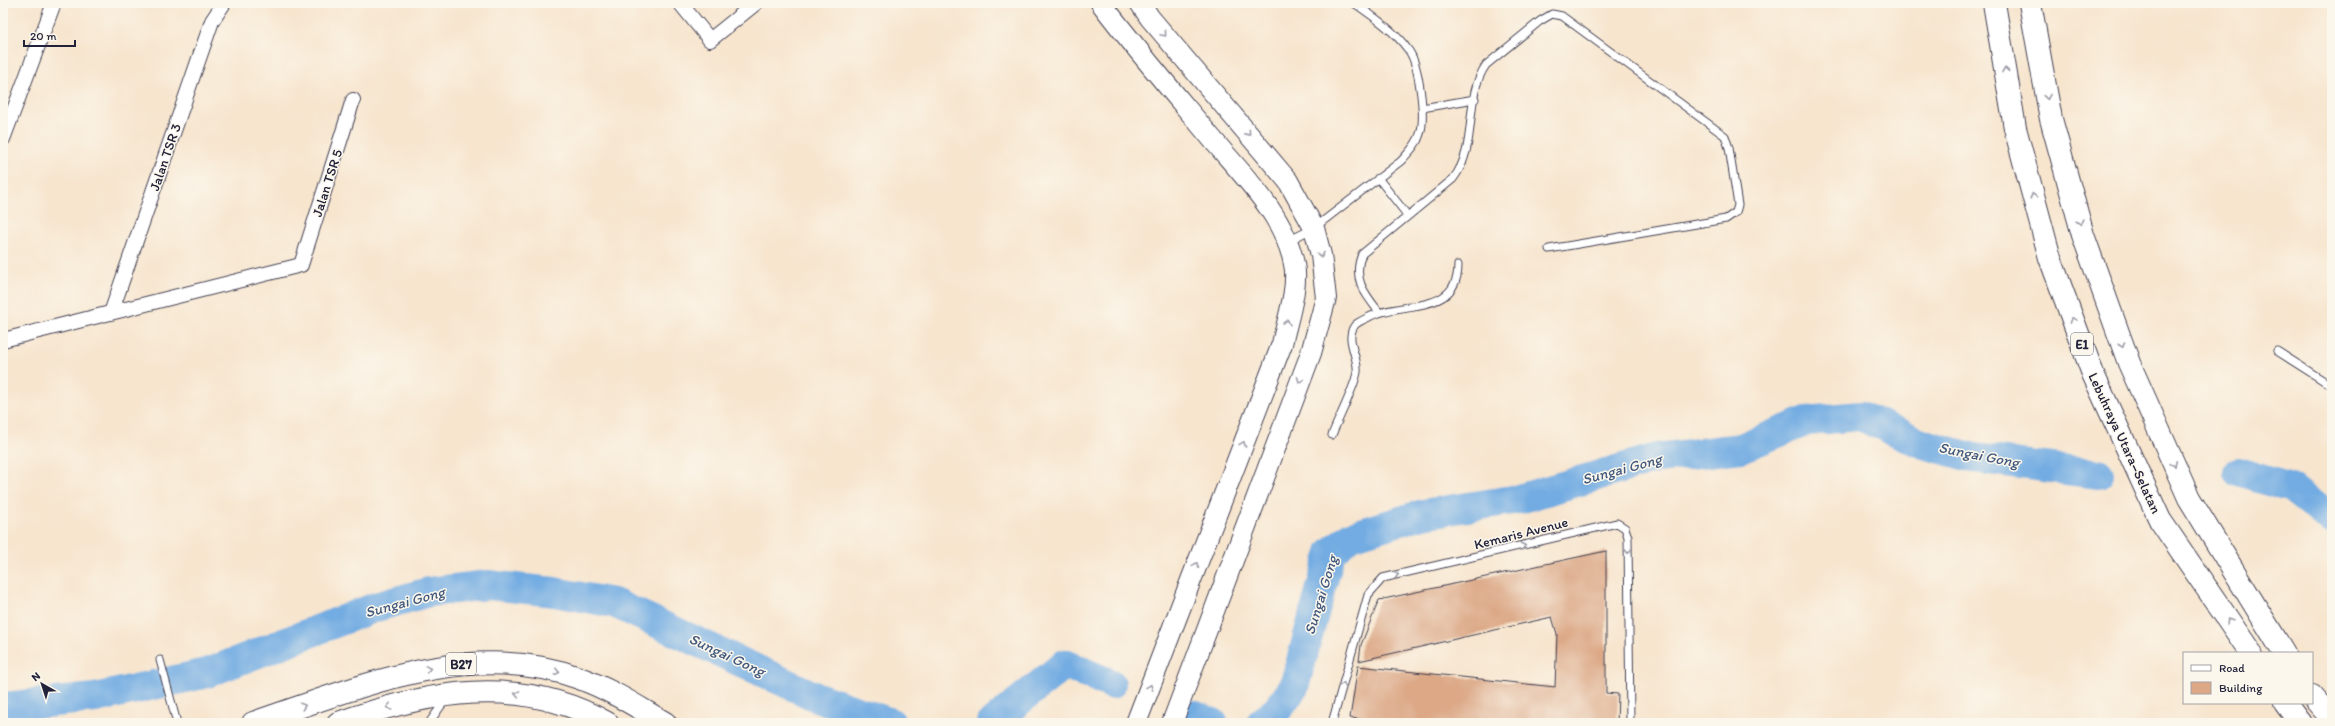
<svg xmlns="http://www.w3.org/2000/svg" width="2335" height="726" viewBox="0 0 2335 726" font-family="Itim,sans-serif">
<rect width="100%" height="100%" fill="#fbf7ec"/>
<filter id="ink" filterUnits="userSpaceOnUse"><feTurbulence type="fractalNoise" baseFrequency=".025" numOctaves="2"/><feDisplacementMap in="SourceGraphic" scale="8" xChannelSelector="R" yChannelSelector="G"/><feConvolveMatrix kernelMatrix="1 2 1 2 8 2 1 2 1" color-interpolation-filters="sRGB"/></filter>
<filter id="wash" filterUnits="userSpaceOnUse"><feTurbulence type="fractalNoise" baseFrequency=".012" numOctaves="4" result="noise"/><feDisplacementMap in="SourceGraphic" scale="16" xChannelSelector="R" yChannelSelector="G"/><feGaussianBlur stdDeviation="0.9" result="paint"/><feColorMatrix in="noise" values="0 0 0 0 0 0 0 0 0 0 0 0 0 0 0 0 0 1.4 0 .05"/><feComposite in="paint" operator="in"/></filter>
<g filter="url(#wash)">
<rect width="100%" height="100%" fill="#f7e5ce"/>
<g fill="none" stroke-linecap="round" stroke-linejoin="round">
<path stroke="#72ace2" stroke-width="30" d="M2238 472 2291 488 2332 520
M3 707 95 698 207 673 376 607 429 592 488 585 554 592 614 603 814 696 891 723
M1193 715 1213 723
M992 723 1065 664 1111 684
M1261 723 1277 710 1294 687 1331 552 1351 536 1423 514 1519 499 1657 458 1741 448 1807 421 1860 416 1924 444 1974 458 2099 474"/>
</g>
<g id="blocks">
<path fill="#dca886" d="M1606 551V693L1618 694 1617 723H1391L1350 718 1358 666 1555 687 1557 634 1552 617 1359 661 1361 645 1379 600Z"/>
</g>
</g>
<g filter="url(#ink)">
<use href="#blocks" fill-opacity="0" stroke="#423f51" stroke-width="1"/>
<g fill="none" stroke-linecap="round" stroke-linejoin="round">
<defs>
<path id="lane" d="M1422 108 1475 99
M1378 178 1408 216
M1288 241 1314 228 1401 161C1408 153 1417 145 1420 134 1426 118 1419 65 1409 51 1396 32 1373 16 1354 3
M1379 312C1364 293 1352 278 1362 254L1453 179C1479 146 1463 98 1486 65L1540 21 1552 14 1562 16 1725 136 1729 148 1738 205 1736 212 1726 219 1549 249
M2277 351 2332 386
M1332 435C1338 419 1355 387 1357 372 1359 357 1344 339 1355 325 1358 322 1365 319 1369 317 1401 300 1458 316 1458 265
M160 660 177 723
M429 723 446 699
M1332 723 1368 595 1383 578 1617 523 1625 528 1628 537 1630 723"/>
<path id="street" d="M680 3 710 40 756 3
M3 139 54 3
M111 313 212 21 224 3
M3 340 301 265 353 100"/>
<path id="secondary" d="M1101 3C1135 48 1172 91 1208 134 1240 173 1284 213 1294 264 1299 286 1287 321 1282 344L1136 723
M1140 3 1150 18 1288 181 1314 228 1321 255 1326 298 1311 353 1172 723"/>
<path id="primary" d="M253 723C357 688 469 638 579 678 610 689 637 707 665 723
M338 723C427 691 521 674 607 723"/>
<path id="highway" d="M1994 3 2015 128 2050 258 2093 374 2160 520 2251 653
M2030 3 2051 119 2083 235 2129 363 2189 498 2284 653
M2312 696 2332 719
M2285 703 2300 723"/>
</defs>
<use href="#lane" stroke="#423f51" stroke-width="9"/>
<use href="#street" stroke="#423f51" stroke-width="16"/>
<use href="#secondary" stroke="#423f51" stroke-width="22"/>
<use href="#primary" stroke="#423f51" stroke-width="24"/>
<use href="#highway" stroke="#423f51" stroke-width="24"/>
<use href="#lane" stroke="#fff" stroke-width="7"/>
<use href="#street" stroke="#fff" stroke-width="14"/>
<use href="#secondary" stroke="#fff" stroke-width="20"/>
<use href="#primary" stroke="#fff" stroke-width="22"/>
<use href="#highway" stroke="#fff" stroke-width="22"/>
</g>
<defs><path id="oneway-chevron" d="M-2-3.5L2.5 0L-2 3.5" fill="none" stroke-width="1.6" stroke-linecap="round" stroke-linejoin="round"/></defs>
<g stroke="#9c9ca7">
<use href="#oneway-chevron" transform="translate(1164 34) rotate(50)"/>
<use href="#oneway-chevron" transform="translate(2005 70) rotate(-100)"/>
<use href="#oneway-chevron" transform="translate(2047 97) rotate(80)"/>
<use href="#oneway-chevron" transform="translate(1248 133) rotate(50)"/>
<use href="#oneway-chevron" transform="translate(2033 196) rotate(-105)"/>
<use href="#oneway-chevron" transform="translate(2080 222) rotate(74)"/>
<use href="#oneway-chevron" transform="translate(1321 255) rotate(79)"/>
<use href="#oneway-chevron" transform="translate(2073 320) rotate(-110)"/>
<use href="#oneway-chevron" transform="translate(1287 322) rotate(-77)"/>
<use href="#oneway-chevron" transform="translate(2122 345) rotate(71)"/>
<use href="#oneway-chevron" transform="translate(1300 380) rotate(111)"/>
<use href="#oneway-chevron" transform="translate(1243 444) rotate(-69)"/>
<use href="#oneway-chevron" transform="translate(2174 464) rotate(66)"/>
<use href="#oneway-chevron" transform="translate(1523 546) rotate(-14)"/>
<use href="#oneway-chevron" transform="translate(1628 551) rotate(89)"/>
<use href="#oneway-chevron" transform="translate(1196 565) rotate(-69)"/>
<use href="#oneway-chevron" transform="translate(1396 575) rotate(-13)"/>
<use href="#oneway-chevron" transform="translate(2229 621) rotate(-124)"/>
<use href="#oneway-chevron" transform="translate(428 669) rotate(-10)"/>
<use href="#oneway-chevron" transform="translate(557 672) rotate(13)"/>
<use href="#oneway-chevron" transform="translate(1343 685) rotate(-74)"/>
<use href="#oneway-chevron" transform="translate(1150 687) rotate(-69)"/>
<use href="#oneway-chevron" transform="translate(517 694) rotate(-170)"/>
<use href="#oneway-chevron" transform="translate(303 706) rotate(-19)"/>
<use href="#oneway-chevron" transform="translate(389 707) rotate(167)"/>
</g>
</g>
<g text-anchor="middle" stroke-width="3" stroke-linejoin="round" paint-order="stroke">
<g fill="#fbf7ec" stroke="#636270" stroke-width="1">
<rect x="2071" y="333" width="22" height="22" rx="3"/>
<rect x="446" y="653" width="30" height="22" rx="3"/>
</g>
<g font-size="13" font-weight="bold" fill="#22223b">
<text x="2082" y="349">E1</text>
<text x="461" y="669">B27</text>
</g>
<g font-size="14" fill="#22223b" stroke="#fbf7ec">
<text transform="translate(165 157) rotate(-71)" y="5">Jalan TSR 3</text>
<text transform="translate(327 183) rotate(-72)" y="5">Jalan TSR 5</text>
<text transform="translate(2125 443) rotate(65)" y="5">Lebuhraya Utara–Selatan</text>
<text transform="translate(1521 533) rotate(-14)" y="5">Kemaris Avenue</text>
</g>
<g font-size="15" font-style="italic" fill="#42597e" stroke="#fbf7ec">
<text transform="translate(1979 455) rotate(11)" y="5">Sungai Gong</text>
<text transform="translate(1622 469) rotate(-15)" y="5">Sungai Gong</text>
<text transform="translate(1321 595) rotate(-73)" y="5">Sungai Gong</text>
<text transform="translate(405 602) rotate(-15)" y="5">Sungai Gong</text>
<text transform="translate(727 655) rotate(25)" y="5">Sungai Gong</text>
</g>
</g>
<rect width="2335" height="726" fill="none" stroke="#fbf7ec" stroke-width="16"/>
<rect x="2183" y="652" width="130" height="52" fill="#fbf7ec" stroke="#a4a2a5"/>
<rect x="2191" y="665" width="20" height="6" fill="#ffffff" stroke="#a4a2a5"/>
<text x="2219" y="672" font-size="12" fill="#22223b">Road</text>
<rect x="2191" y="682" width="20" height="12" fill="#dca886" stroke="#a4a2a5"/>
<text x="2219" y="692" font-size="12" fill="#22223b">Building</text>
<g transform="translate(42 684) rotate(321)" stroke="#fbf7ec" stroke-width="3" paint-order="stroke">
<path d="M0-3L7 15L0 10L-7 15Z" fill="#22223b"/>
<text y="-6" font-size="11" font-weight="bold" text-anchor="middle" fill="#22223b">N</text>
</g>
<path d="M24 40v6h51v-6" fill="none" stroke="#22223b" stroke-width="2"/>
<text x="30" y="40" font-size="12" fill="#22223b" stroke="#fbf7ec" stroke-width="3" paint-order="stroke">20 m</text>
</svg>
